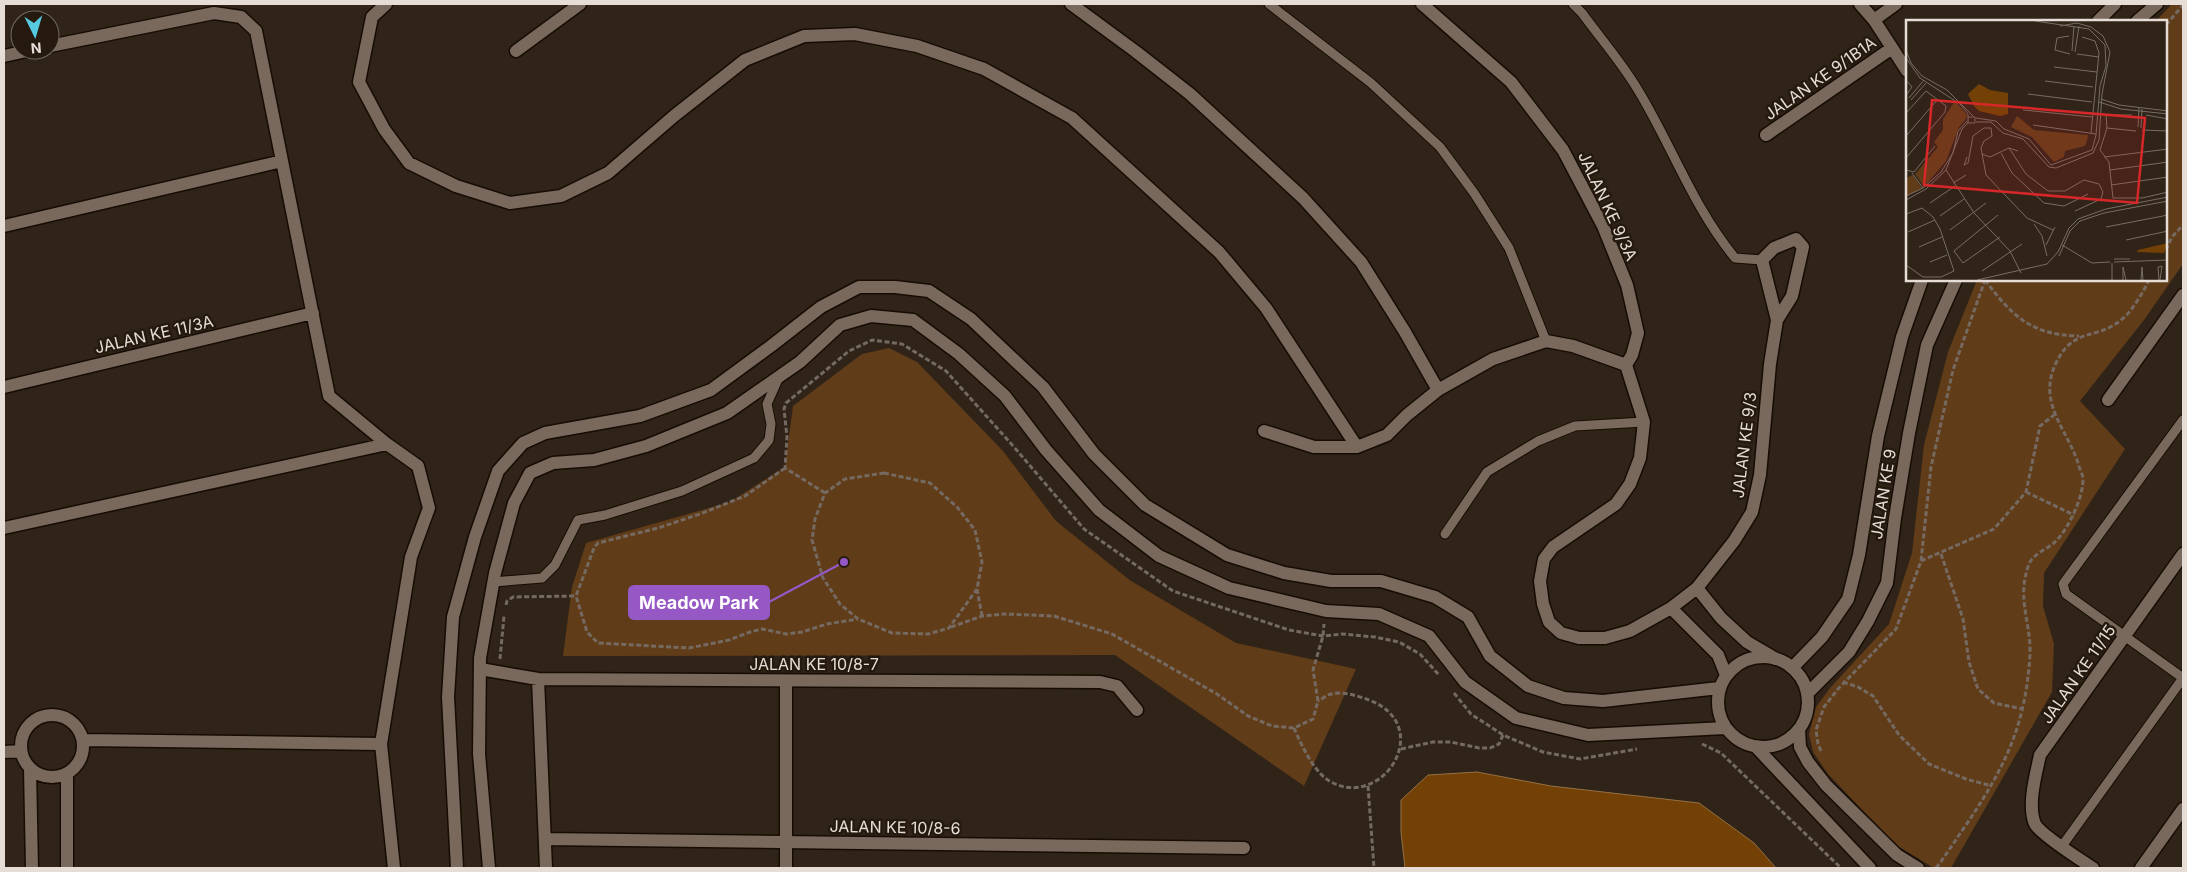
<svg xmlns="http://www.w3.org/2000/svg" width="2187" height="872" viewBox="0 0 2187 872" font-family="Inter,sans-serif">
<rect width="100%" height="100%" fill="#302318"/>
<path fill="#613c19" d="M2172 4H2183V264L2144 320 2080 401 2125 449 2044 573 2043 606 2054 644 2052 692 1951 868H1934L1896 845 1828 774 1813 752 1809 734 1816 707 1830 688 1889 624 1912 553 1924 445 1948 352 1977 280H2166V21H2156Z
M889 348 917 362 1003 451 1056 521 1131 581 1236 643 1356 669 1304 786 1115 655 563 656 572 587 586 543 730 502 785 467 793 406 862 354Z"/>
<path fill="#734105" stroke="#957044" d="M1477 772 1551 786 1699 803 1754 843 1776 868H1405L1401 832V800L1428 775Z"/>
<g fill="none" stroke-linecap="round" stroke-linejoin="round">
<defs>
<path id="service" d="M1269 4 1371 83 1440 147 1474 193 1509 248 1546 341
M1573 4 1582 13C1601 39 1622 63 1638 90 1672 146 1693 207 1735 258L1762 260
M2183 420 2063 584 2066 594 2183 678
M1445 534 1487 472 1538 441 1575 426 1644 422
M493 582 542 578 555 565 578 520 605 515 682 491 754 458 769 440 771 424 767 404 779 377
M2062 846 2183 678"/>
<path id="pedestrian" d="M786 868V681"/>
<path id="minor" d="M386 4 372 17 359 82 384 129 409 163 456 186 510 203 561 196 608 173 674 116 745 60 804 36 855 34 917 46 984 69 1072 118 1219 252 1266 308 1357 447
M1071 4 1135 51 1190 94 1303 198 1361 262 1405 332 1438 390
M1422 4 1511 82 1563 150 1603 226 1627 285 1638 333 1632 355 1626 365 1644 422 1640 458 1630 484 1616 504 1553 547 1544 559 1540 581 1543 604 1549 622 1561 633 1579 638H1605L1630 631 1671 608 1697 588 1734 541 1752 512 1760 475 1770 364 1777 320 1762 260 1774 248 1796 239 1803 247 1792 296 1777 320
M1860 4 1874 20 1907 71
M1874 20 1896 4
M50 46 214 13 241 17 256 31 329 396 387 444 418 466 429 508 411 557 381 744 394 868
M516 51 580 4
M4 56 31 50
M1766 135 1892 48
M4 226 282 161
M4 387 313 313
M2108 400 2183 295
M1264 431 1314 447H1357L1387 435 1407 415 1438 390 1493 359 1546 341 1573 346 1626 365
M4 528 387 444
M1697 588 1721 618 1747 642 1776 659
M1671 608 1718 655 1726 675
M480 669 538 679 1100 682 1117 686 1137 710
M538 679 546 868
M21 746a31 31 0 1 1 62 0a31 31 0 1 1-62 0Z
M1799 729 1800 747 1808 762 1826 785 1897 855 1918 868
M83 740 381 744
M1756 747 1870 868
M4 752 21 751
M30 769 32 868
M545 839 1244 848
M67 868V774
M2093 868C2081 860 2041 835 2035 824 2027 805 2036 774 2040 755L2183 554
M2141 868 2183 809"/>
<path id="tertiary" d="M2098 21 2115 4
M2137 21 2157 4
M1718 702a45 45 0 1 1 90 0a45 45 0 1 1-90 0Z
M1792 668 1822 637 1848 599 1859 555 1878 436 1902 337 1922 280
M1807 694 1849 652 1868 621 1887 583 1895 518 1909 433 1927 345 1956 280
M457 868 448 697 453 617 475 537 498 471 523 443 545 433 640 416 711 390 771 346 821 307 859 287H895L929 291 971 319 1043 387 1094 454 1145 505 1227 555 1284 573 1331 581H1381L1435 597 1468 617 1490 656 1528 686 1564 698 1603 701 1719 688
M489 868 479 754 480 658 495 573 514 503 530 473 553 463 594 460 646 446 727 413 800 362 840 325 871 316 913 320 959 354 1005 396 1046 450 1099 510 1159 556 1229 588 1326 611 1379 614 1429 636 1465 682 1516 718 1588 735 1725 728"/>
</defs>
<use href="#service" stroke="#170c04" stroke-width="11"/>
<use href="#pedestrian" stroke="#170c04" stroke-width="15"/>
<use href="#minor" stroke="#170c04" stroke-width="15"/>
<use href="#tertiary" stroke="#170c04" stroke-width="15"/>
<path stroke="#756a61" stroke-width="3" stroke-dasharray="5 2.5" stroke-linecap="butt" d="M2166 25 2183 5
M2166 250 2172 237 2183 225
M1985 280C2012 316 2031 335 2079 336
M785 468 745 496 700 514 658 528 598 543 594 548 576 596 587 632 598 643 689 648 729 640 750 632 762 629 786 634 802 632 827 624 858 619
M884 473 930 483 957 507 975 530 982 562 977 589 949 628 928 634 892 633 858 619 840 604 823 578 812 540 815 519 825 493 845 479Z
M2026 492 2074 515
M825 493 785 468 787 437 784 409 786 403 849 351 872 340 902 344 946 371 1014 447 1084 529 1173 591 1289 630 1323 636 1342 634 1375 637 1399 642 1420 654 1439 675
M1941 554 1963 619 1969 662 1978 689 1994 703 2023 709
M1921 561 1994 529 2026 492 2040 426 2054 415
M977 589 982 616
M506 605 507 601 513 597 576 596
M951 627 982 616 1005 614 1054 616 1112 634 1217 694 1248 716 1272 726 1294 728 1313 719 1318 701 1313 670 1323 636 1324 624
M500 659 504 616
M1843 682 1858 687 1873 696 1899 735 1929 764 1966 779 1992 786
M1454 693 1471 714 1503 735 1543 752 1580 759 1637 749
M1294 728C1302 746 1315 775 1333 783 1385 808 1435 725 1369 700 1358 696 1343 691 1331 694 1327 695 1322 699 1318 701
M1702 744 1721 753 1841 868
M1401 749 1433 742H1451L1479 748H1490L1499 744 1503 735
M1821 751 1818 744 1816 730 1824 707 1838 689 1896 629 1921 561 1931 467 1953 370 1985 280
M1368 786 1374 868
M1936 868C1947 854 1956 839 1966 825 2005 767 2026 725 2030 654 2031 621 2016 599 2029 564 2032 555 2047 549 2055 542 2068 530 2084 496 2083 478 2082 473 2079 468 2078 463 2067 429 2038 404 2055 365 2073 326 2095 341 2121 320 2131 313 2144 291 2149 280"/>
<use href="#service" stroke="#78695c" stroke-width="9"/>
<use href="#pedestrian" stroke="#78695c" stroke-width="12"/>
<use href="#minor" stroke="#78695c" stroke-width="12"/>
<use href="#tertiary" stroke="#78695c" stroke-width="12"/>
</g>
<g text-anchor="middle" stroke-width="5" stroke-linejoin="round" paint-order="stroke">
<g font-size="16" fill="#e5ddd6" stroke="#261a0f">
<text transform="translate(1820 78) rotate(-35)" y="6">JALAN KE 9/1B1A</text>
<text transform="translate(1608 206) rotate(65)" y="6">JALAN KE 9/3A</text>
<text transform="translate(154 334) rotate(-13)" y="6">JALAN KE 11/3A</text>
<text transform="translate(1744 445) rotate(-83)" y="6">JALAN KE 9/3</text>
<text transform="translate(1883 494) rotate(-81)" y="6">JALAN KE 9</text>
<text x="814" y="670">JALAN KE 10/8-7</text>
<text transform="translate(2078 674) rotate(-55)" y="6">JALAN KE 11/15</text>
<text transform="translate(895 827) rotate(1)" y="6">JALAN KE 10/8-6</text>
</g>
</g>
<g transform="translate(1906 20)">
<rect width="261" height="261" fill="#302318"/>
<path d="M49 81 61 95 60 99 53 107 40 141 18 167 9 154 32 127 28 122 37 110V99ZM111 96 128 110 182 115 181 121 179 126 159 131 158 137 148 142 126 117 105 107ZM7 155 16 168 0 176V158Z" fill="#613c19"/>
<path d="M73 64 84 70 102 73V94L94 96 73 91 68 86 62 74ZM262 223 258 233 231 232 232 230Z" fill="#734105"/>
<path fill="none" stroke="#786d64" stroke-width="1" d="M163 16 151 18 149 30 164 34M176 17 189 21 193 33 185 113M0 30 5 43 16 56 41 70 67 96M166 31 168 6M169 32 173 6M171 34 193 37M0 38 14 58 54 84 62 94V103H69V97H62M148 47 191 52M0 60 6 67 0 75M139 61 187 67M122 74 186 82M3 78 18 60M195 79 213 85 262 91M5 80 20 63M193 82 215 89 262 94M117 90 186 97M0 93 20 71 40 86 39 92 0 138M226 95H200L201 108 194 130 203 142 207 178H236L262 172M240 95 262 99M70 98 90 101 98 109 123 119 145 145 186 130 190 115 194 66 200 46 199 25 183 9 129 1M70 102H85L97 113 117 119 143 147 150 148 187 133 193 120 196 74 204 32 197 16 185 7 171 3 154 6M127 105 190 114M232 107 233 88M201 108 230 111M235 108 236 89M236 110 262 111M0 116 32 79M103 128 120 154 142 171H159L178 160 193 164 197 172 195 179 169 191M95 133 106 153 138 183 158 186 182 174M76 134 84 137 103 128 112 131M61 137 58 145 62 143 67 116 78 108H85L86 116 78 121 75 128 80 155 121 198 147 210M198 137 262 129M0 150 8 152 29 126M40 150 68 193 104 231 115 253M204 150 262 142M6 153 17 168M47 163 60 155M205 165 262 157M0 176 17 168 35 152 47 133 52 111 61 101M0 180 20 169 40 150 56 109 62 103M24 183 49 166M0 194 16 188 27 197 34 209 48 251 35 257H17L0 245M92 195 48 231 57 243 94 217M34 196 58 179M128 204 136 216 141 236M200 207 262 195M44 210 80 183M2 212 29 200M220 220 262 211M140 225 149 207M156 225 186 243 204 242M13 227 36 217M153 236 164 211 174 201 198 193 262 181M208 239H224M24 242 41 235M208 242 262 240M206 243V260M76 251 116 224M71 260 141 244 152 232 163 208 172 199 200 189 262 177M217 260V247L220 260M235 260 236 247 237 260M253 260 252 247 256 246 254 260"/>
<path fill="#d62828" fill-opacity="0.15" stroke="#d62828" stroke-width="2.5" d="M26 80 239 98 231 183 18 165Z"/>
<rect width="261" height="261" fill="none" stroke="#e5ddd6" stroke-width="2.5"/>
</g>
<path fill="none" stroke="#9658c5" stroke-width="2" d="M844 562L769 602"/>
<circle fill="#9658c5" stroke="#261a0f" stroke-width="2" cx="844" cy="562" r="5"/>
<rect fill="#9658c5" stroke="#9658c5" stroke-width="2" x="629" y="586" width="140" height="33" rx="5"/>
<g font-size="18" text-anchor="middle" font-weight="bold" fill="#fff">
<text x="699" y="609">Meadow Park</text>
</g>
<rect width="2187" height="872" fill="none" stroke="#e5ddd6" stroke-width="10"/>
<g transform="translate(35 35) rotate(175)"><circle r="24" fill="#261a0f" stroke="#72685f"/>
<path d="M0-4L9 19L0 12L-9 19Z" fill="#55cae0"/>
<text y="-8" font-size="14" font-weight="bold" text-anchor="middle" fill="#e5ddd6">N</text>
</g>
</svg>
